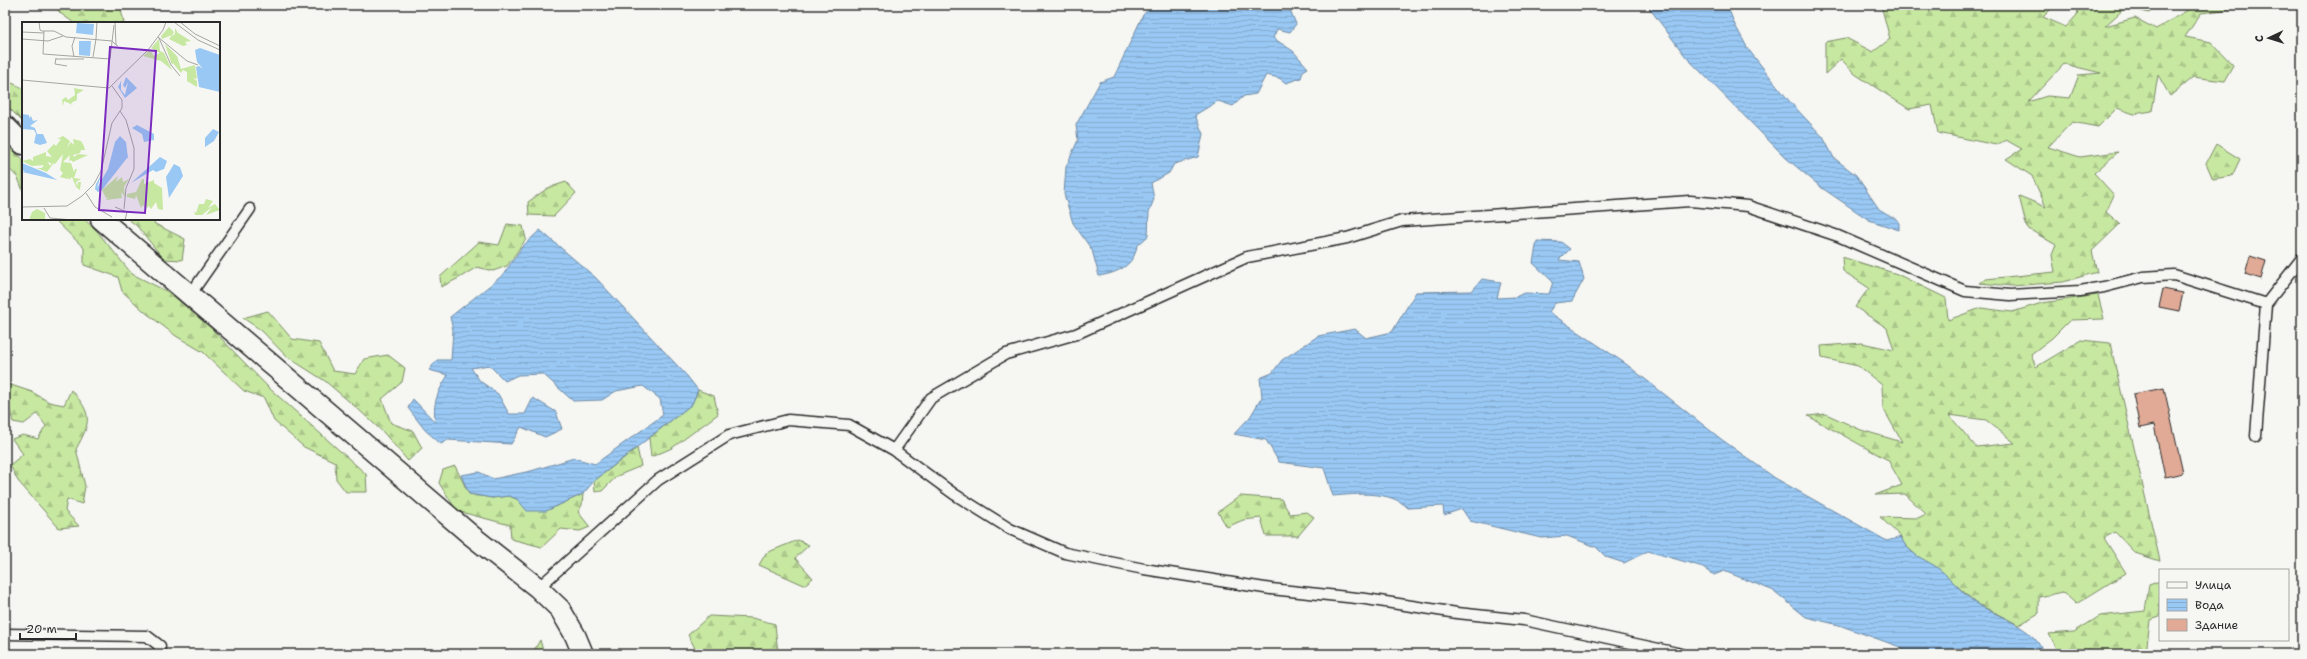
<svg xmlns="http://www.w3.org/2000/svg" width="2307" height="659" viewBox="0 0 2307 659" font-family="'Shantell Sans',sans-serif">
<defs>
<pattern id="forest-firs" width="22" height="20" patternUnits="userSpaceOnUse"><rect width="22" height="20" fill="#c7e8a1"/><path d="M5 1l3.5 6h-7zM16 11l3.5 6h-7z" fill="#abc78b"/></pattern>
<pattern id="water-rules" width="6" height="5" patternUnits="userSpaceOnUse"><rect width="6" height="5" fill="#99c8f4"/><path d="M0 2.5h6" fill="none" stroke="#84acd1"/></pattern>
</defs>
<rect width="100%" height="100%" fill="#f6f6f2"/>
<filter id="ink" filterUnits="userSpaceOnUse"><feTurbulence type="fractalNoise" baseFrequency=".025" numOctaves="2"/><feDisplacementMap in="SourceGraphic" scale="8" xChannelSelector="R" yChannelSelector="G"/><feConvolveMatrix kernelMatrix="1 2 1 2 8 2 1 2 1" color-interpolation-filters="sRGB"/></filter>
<g filter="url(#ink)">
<path fill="url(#forest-firs)" stroke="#798a66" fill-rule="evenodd" d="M56 5H120L124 23H74L60 13Z
M1881 5H2055L2043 17 2066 27 2077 15 2079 5H2153L2149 13 2126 7 2105 26 2135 18 2156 29 2196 5H2234L2231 9 2201 13 2185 37 2211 42 2233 65 2224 81 2193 77 2170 96 2158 75 2152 111 2134 114 2117 108 2098 127 2072 122 2048 147 2080 157 2118 152 2094 173 2114 195 2106 212 2120 224 2092 251 2097 272 2063 282 2012 286 1979 283 1986 279 2055 272 2052 255 2056 245 2027 228 2019 196 2046 207 2032 176 2006 159 2022 149 2006 140 1996 145 1938 133 1932 105 1909 109 1855 74 1841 59 1825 74V42L1846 38 1873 52 1890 39ZM2064 64 2101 73 2079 75 2070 98 2047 96 2028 102Z
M5 80 23 88V122L5 104Z
M2216 144 2240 159 2232 176 2213 179 2206 163Z
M5 145 23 159V191L18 178 5 164Z
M566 182 576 193 554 216 529 215 528 202 548 188Z
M54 219H84L96 230 132 274 170 293 213 330 269 388 366 474 367 492H346L336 479 335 462 304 447 274 421 264 398 244 391 203 352 176 336 145 312 122 291 118 277 84 265V248Z
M128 219H150L155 224 185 239 182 260 164 259 136 225Z
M507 224 523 226 526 239 507 266 493 271 477 267 459 278 441 287 440 277 479 242 499 245Z
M1842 257 1897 274 1946 298 1948 320 1981 308 2012 312 2042 303 2098 295 2104 319 2070 320 2052 338 2031 354 2036 367 2081 340 2110 343 2160 561 2135 553 2115 532 2104 538 2126 573 2076 604 2063 592 2039 597V613L2019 625 1976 603 1935 566 1920 559 1904 544 1901 537 1880 517 1918 518 1926 514 1905 494 1875 495 1902 485 1888 460 1808 416 1826 414 1861 430 1902 442 1883 408 1882 385 1858 366 1822 358 1821 346 1862 343 1894 350 1887 328 1855 307 1869 288 1843 271ZM1949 415 1986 420 2015 443 1976 447Z
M268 311 292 339 319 343 333 371 355 374 364 359 388 355 405 368 402 382 382 399 391 423 413 431 422 448 408 461 384 433 358 409 325 381 286 356 262 331 243 318Z
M5 383 32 392 49 402 64 405 71 390C93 414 91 422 76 449L85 486 82 504 67 499 65 511 79 526 59 528 18 481 10 465 23 454 12 439 23 435 38 439 46 426 37 414 24 424 13 422 9 407 5 403Z
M698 390 714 396 718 414 672 448 651 457 649 438 692 404Z
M637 448 641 466 617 476 602 491 595 492 594 481Z
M455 466 469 494 492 498 509 496 546 511 583 494 582 505 578 512 590 527 580 531 561 529 542 547 511 539 510 525 457 511 439 483 443 470Z
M1240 496 1281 499 1290 514 1307 512 1314 517 1298 536H1266L1261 518 1243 520 1227 527 1218 512Z
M798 540 809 545 795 558 813 578 804 585 759 565 766 553Z
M2160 581V617L2150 620 2146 654H2095L2090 649 2076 654H2060L2049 634 2074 632 2100 616 2145 611 2149 585Z
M709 616 752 618 775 624 778 654H698L688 635Z
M540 640 544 654H532Z"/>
<path fill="url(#water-rules)" stroke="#6d89a4" d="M1152 5H1288L1296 24 1290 32 1277 29 1273 38 1293 51 1308 68 1303 71 1301 78 1286 83 1279 78 1266 75 1256 94 1244 96 1233 106 1218 101 1195 115 1203 134 1198 157 1174 164 1169 173 1151 183 1154 199 1149 212 1148 236 1137 246C1134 266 1117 273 1099 276L1092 250 1073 223 1064 194 1066 167 1078 140 1076 125 1100 82 1114 77 1143 15Z
M1647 5H1727L1735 25 1748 49 1790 102 1823 137 1834 158 1856 175 1879 209 1899 221V230L1869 220 1822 188 1786 158 1686 57Z
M540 230 596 278 687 376 698 390 692 404 594 481 583 494 546 511H527L517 499 509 496 492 498 469 494 461 475 479 472 493 479 531 471 574 458 595 464 663 415 660 399 643 386 616 391 602 400 573 401 543 374 518 375 505 381 489 365 471 368 480 381 498 394 509 414H525L533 398 556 412 562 429 545 437 521 427 511 444 448 440 441 444 425 430 408 408 413 399 436 423C431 404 439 390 448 375L429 370 437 360H451L453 330 450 317 503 275 522 247Z
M1537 241 1561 242 1570 249 1559 260 1579 262 1584 279 1572 301 1555 303 1549 312 1626 364 1721 439 1775 478 1887 541 1901 537C1907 553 1922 558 1935 566 1950 576 1961 593 1976 603 1995 616 2038 628 2043 654H1909L1900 647 1839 625 1806 617 1774 591 1724 571 1714 575 1703 567 1648 551 1624 563 1606 557 1596 547 1567 536 1541 538 1470 521 1462 509 1444 515 1443 506 1408 508C1390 490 1357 494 1333 496L1324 468 1279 462 1266 440 1234 434 1250 417 1262 397 1260 378 1272 373 1282 360 1318 336 1355 329 1366 338 1392 332 1416 292 1472 291 1482 279 1501 282 1497 298 1515 297 1525 293 1549 294 1553 282 1533 263Z"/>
<path fill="#e1aa96" stroke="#2b2b2b" d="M2250 256 2266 261 2261 279 2245 274Z
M2163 289 2183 293 2179 311 2159 307Z
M2164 388 2183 473 2165 477 2154 425 2140 428 2133 394Z"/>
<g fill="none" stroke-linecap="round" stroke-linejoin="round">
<defs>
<path id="lane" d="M190 295 250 209
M2256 436 2266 304 2302 258
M894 450 931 398 1006 354 1076 334 1247 257 1347 238 1402 221 1690 201 1748 206 1838 236 1965 291 2010 295 2080 291 2104 287 2143 277 2174 275 2266 304
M538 588 658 480 729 435 788 420 849 425 894 450 954 494 1010 529 1065 553 1144 569 1271 589 1366 599 1457 613 1524 620 1682 654
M5 634 147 636 160 646 159 654"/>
<path id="street" d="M5 126 23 144
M101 219 472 536 538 588 560 609 575 635 583 654"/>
</defs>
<use href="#lane" stroke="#2b2b2b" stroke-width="13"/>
<use href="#street" stroke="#2b2b2b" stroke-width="23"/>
<use href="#lane" stroke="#f6f6f2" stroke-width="10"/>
<use href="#street" stroke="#f6f6f2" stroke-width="20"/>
</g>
</g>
<g transform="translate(22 22)">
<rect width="198" height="198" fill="#f6f6f2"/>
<path d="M147 5 152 10 150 14 153 12V6L156 11 169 19 163 20 165 23 161 24 147 17 150 13 140 17 139 14ZM137 17 138 29 142 31 150 48 139 39 121 34 128 28 132 34 138 31 129 26ZM143 22 155 34 159 47 173 43 175 57 171 56 175 59V65L165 59V50L161 48 159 51 151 41 150 43ZM52 66 62 68 55 72V78L49 81 51 83 42 79 41 84 40 78 44 75 46 78 53 73ZM41 114 48 119 45 126 49 120 52 123 51 117 59 119 62 124 63 128H59L58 131 51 133 52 135 56 132 66 133 51 140 49 138 47 139 48 133 41 140 49 141 52 150 53 147H55L52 156 59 157 54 160 55 165 56 160H59L58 168 54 165 50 155 47 158V155L46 157 38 155 41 151 38 148 41 132 33 142 25 140 29 144V141L31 142 25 150 15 146H20L22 143 10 144 0 139 8 137 11 139V135L24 130V134L30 135 25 129 32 122 34 124 39 117H35ZM96 154 94 160 100 155 101 160 107 157 102 165 103 175 99 170 100 176 84 178 86 175 84 176 80 168ZM120 157H122V162L132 158V161L140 166 141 188 136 187 134 180 129 187 127 184 124 187 121 183 119 186 114 173 113 177 105 175V167V172L114 170ZM184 177 191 179 186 186 193 182 198 188 184 193 190 185 180 193H173L172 189 174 191 177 182H182ZM15 187 23 191V198H7L10 190Z" fill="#c7e8a1"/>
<path d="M55 1 72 2 71 13 54 11ZM57 19H69L68 34 57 33ZM178 26 198 33V70L177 65 174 45 177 44 181 47 175 40 173 28ZM104 55 115 66 103 76 96 65 99 59V68L103 73 106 60 103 66 101 63ZM0 92 7 93V96L9 94 11 99 16 98 8 104 13 106 15 112H21L25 121 18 123 12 121 14 112 12 108 0 107ZM115 103 132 112V118L122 120 120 112 110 106ZM191 107 197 110 192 119 183 125V116ZM98 114 104 120 106 136 110 137 105 136 80 168 76 170 73 167 74 162 79 153 75 166 86 147 93 120ZM138 135 145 139 142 147 134 150 131 148 109 161ZM0 141 24 151 35 158 0 150 3 149 0 148ZM152 142 158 145 161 154 147 176 144 155Z" fill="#99c8f4"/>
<path fill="none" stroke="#a5a5a2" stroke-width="1" d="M17 0 18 8 20 9H32L44 15 90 19 94 23M93 0 94 23 96 24M152 0 176 18 198 28M158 0 173 12 198 24M22 9 21 32 88 37 92 3M0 10 22 11M136 15 165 39 176 43M137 16 149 43 158 54M0 17 26 19 41 14M74 17 75 0M52 35 50 24 53 15M71 35 74 17M34 36 33 42 45 44M34 37H62M0 58 87 66 126 28 141 8 144 0M98 89 104 98 112 126V147L104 166 102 187M64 171 73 185 90 195M0 185 45 184 60 174 72 162 79 149 90 101 100 86V78L90 64M93 185 105 190 103 198M22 186 28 196 51 198"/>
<path fill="#7b2cbf" fill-opacity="0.15" stroke="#7b2cbf" stroke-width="2" d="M88 25 134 29 123 191 77 188Z"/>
<rect width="198" height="198" fill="none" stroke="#2b2b2b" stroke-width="2"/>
</g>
<rect width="2307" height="659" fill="none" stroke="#f6f6f2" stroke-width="20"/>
<rect x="10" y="10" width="2287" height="639" fill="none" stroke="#2b2b2b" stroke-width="1.5" filter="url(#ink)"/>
<rect x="2159" y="569" width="130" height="72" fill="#f6f6f2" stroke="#a5a5a2"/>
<rect x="2167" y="582" width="20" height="6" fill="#f6f6f2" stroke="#a5a5a2"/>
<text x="2195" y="589" font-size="12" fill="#2b2b2b">Улица</text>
<rect x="2167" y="599" width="20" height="12" fill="url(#water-rules)" stroke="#a5a5a2"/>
<text x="2195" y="609" font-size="12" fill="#2b2b2b">Вода</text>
<rect x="2167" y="619" width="20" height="12" fill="#e1aa96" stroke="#a5a5a2"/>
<text x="2195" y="629" font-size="12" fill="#2b2b2b">Здание</text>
<g transform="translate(2269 38) rotate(266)" stroke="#f6f6f2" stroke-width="3" paint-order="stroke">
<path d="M0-3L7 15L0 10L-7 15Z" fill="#2b2b2b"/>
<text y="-6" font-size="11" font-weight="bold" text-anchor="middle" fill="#2b2b2b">С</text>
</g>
<path d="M20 633v6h56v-6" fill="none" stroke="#2b2b2b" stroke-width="2"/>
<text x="26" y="633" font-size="12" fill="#2b2b2b" stroke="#f6f6f2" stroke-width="3" paint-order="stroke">20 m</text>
</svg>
